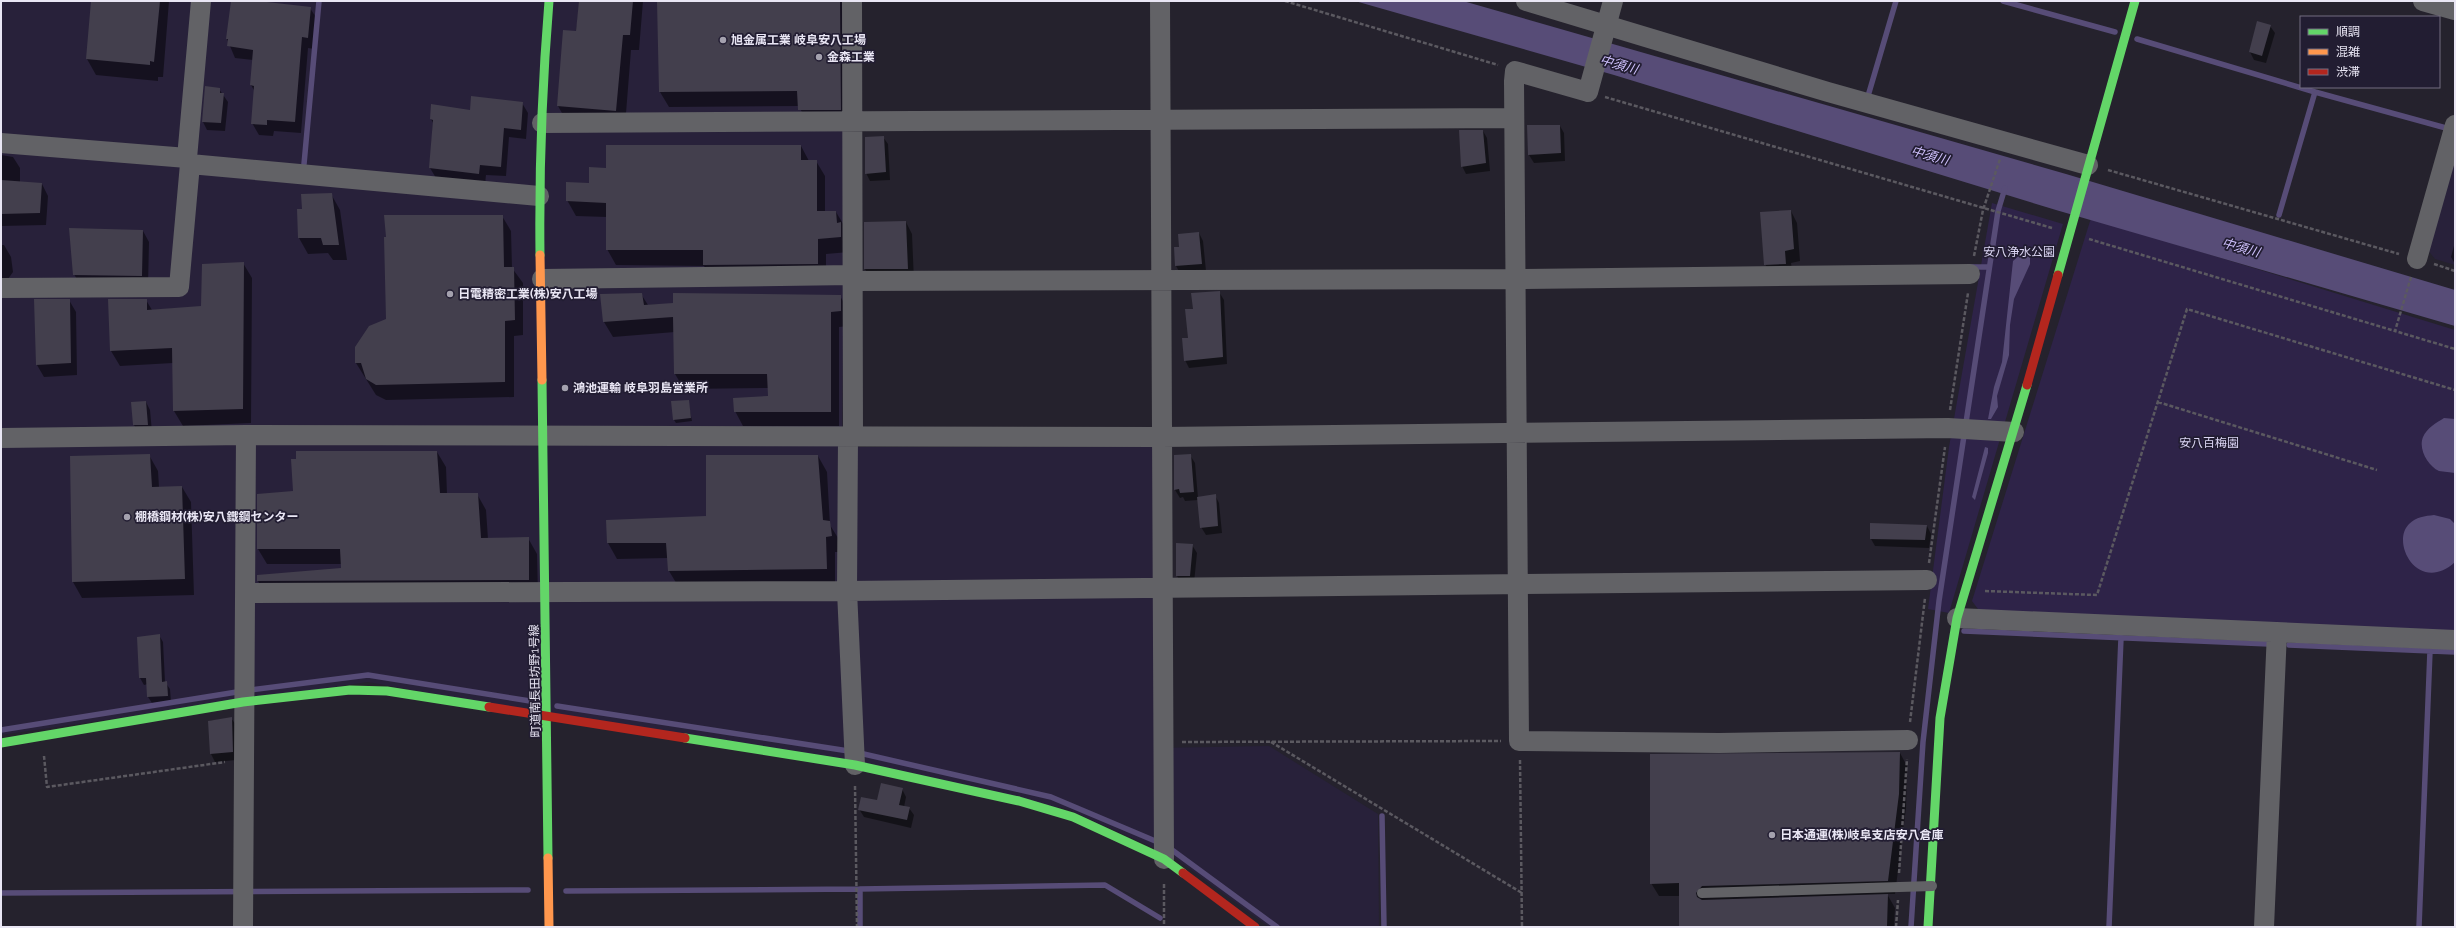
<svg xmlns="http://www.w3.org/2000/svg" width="2456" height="928" viewBox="0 0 2456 928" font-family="Raleway,'Noto Sans JP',sans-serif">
<rect width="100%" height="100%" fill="#25222d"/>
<path fill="#28213a" d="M1 1H846L842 447H1156L1155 748 1269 746 1378 814 1379 927H1269L1172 856 1067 809 368 682 1 735Z
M2455 154V265L2435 259 2427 249Z"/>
<path fill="#2e2348" d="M1992 203 2063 224 1949 613 1928 609 1949 447Z
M2091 218 2455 330V634L1981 613 1972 601Z"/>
<path fill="#574c77" d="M1355 1H1463L2066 174 2455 290V326L2056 210 1614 75Z
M2022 253H2028L2030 255V264L2014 299 2010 325 2009 355 1997 396 1998 407 1991 419H1988L1994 387 2002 362 2013 261Z
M2444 418 2455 419V473C2450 472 2444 472 2439 471 2428 466 2418 449 2423 437 2427 428 2436 423 2444 418Z
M1985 447 1988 448V453L1975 500 1972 497Z
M2434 515 2450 519 2455 524V562C2419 595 2390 543 2409 524 2416 517 2425 516 2434 515Z"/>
<path fill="#0007" d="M92 1H169L163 77H158V81L96 75 87 59Z
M232 1 310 8 317 19 314 49 308 48 301 133 274 131 273 136 259 135 252 123 255 92 251 85 253 60 235 58 227 39Z
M580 1H643L639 50H631L625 126 567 122 558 106 564 31 576 32Z
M658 1H851L849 125H808L799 106 669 107 660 92Z
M2270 26 2275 33 2266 63 2254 60 2250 52Z
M219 89 228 102 225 131 207 130 203 122Z
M522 103 528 113 526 139 509 137 506 176 486 175 485 184 436 178 430 168 433 123 431 119Z
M1528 126H1560L1564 133 1565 161 1534 163 1529 155Z
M1483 131 1487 138 1490 171 1466 174 1462 166Z
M883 137 888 144 890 180 870 181 866 173Z
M801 146 809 161H816L825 176V212H836L845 227 849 252 826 254V279L713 281 704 266 616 265 607 249V217L576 216 567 200 607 170Z
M1 155 13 157 20 168V182L42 184 48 196 46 225 1 226Z
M331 194 340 210 347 260H333L328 253 308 254 299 238 298 210H303Z
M1791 211 1797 223 1800 261 1791 263 1793 276H1772L1765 264Z
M502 216 511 231 512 268 523 283V335L514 336V397L386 400 376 395 356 363 387 320Z
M906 222 912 234 914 281H872L865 269V223Z
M143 231 149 242 148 286 80 285 74 274Z
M1199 233 1203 241 1206 271 1180 273 1176 266 1181 248Z
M2455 242V264L2451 257Z
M1 245H4L11 257 13 272 3 286H1Z
M243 263 252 278 251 423 183 426 174 411 173 363 120 366 111 351 146 300 152 310 202 307Z
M1219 292 1224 300 1227 364 1189 368 1185 360 1194 310Z
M641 294 648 305 840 296 849 311V326L839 327V426H743L735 411 769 396V388L684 389 675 374V332L613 337 604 322Z
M35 300H69L76 312 77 375 44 377 37 365Z
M688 401 692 421 676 423 674 420Z
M146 402 150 410 152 432H138L134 425Z
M437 452 446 467 447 494H477L486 510 488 539 528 538 537 554 538 595 267 597 258 581V576L342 569V564H267L258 549 294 492Z
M149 455 158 471 159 487H182L191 502 194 595 82 598 73 582 71 457Z
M1190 455 1195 463 1198 498 1215 495 1219 503 1222 533 1206 535 1201 527 1198 500 1185 501 1183 497 1180 498 1175 490V456Z
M818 456 827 472 830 525 838 538 840 552H835V584L678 586 669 571 668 558 617 559 608 543 607 521 707 517Z
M1927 526 1931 534 1929 548 1875 546 1871 539Z
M1192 545 1197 553 1194 583 1182 584 1177 576Z
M159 635 163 642 165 682 170 689 171 702 152 703 148 697V684L144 685 140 678Z
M231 718 236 725V760L215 762 211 754 209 721Z
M1900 753 1907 766 1906 808 1895 894H1887L1895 908 1894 927H1680V896H1659L1651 883Z
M902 789 906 797 904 807 909 808 914 815 911 828 864 817 859 809Z"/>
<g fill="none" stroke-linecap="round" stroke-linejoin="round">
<path stroke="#574c77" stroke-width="5.5" d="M2003 1 2115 32
M2137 39 2315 92
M1868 96 1896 1
M304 164 319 1
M2279 215 2315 92 2446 128
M1970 267H1989
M1964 631 2269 644
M2289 645 2455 652
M557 706 855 752 951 774 1051 797 1160 843
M1 730 243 691 368 675 530 701
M1382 816 1384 927
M1168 847 1277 927
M566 891 860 889
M1 893 528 890
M860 927V889L1105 885 1160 918
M1911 927 1923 742 1939 601 1998 211 2005 188
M2109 927 2121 638
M2419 927 2430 651"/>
</g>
<path fill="#433f4d" d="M91 1H160L154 62 150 61V65L86 59Z
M231 1H258L311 7 308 38 302 37 295 122 267 120V125L251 124 254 86 250 85 253 50 227 46 228 39H226Z
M579 1H633L630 35H623L616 111 557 106 563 30 576 31Z
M657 1H840L841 110H798L797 91 659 92Z
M2257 21 2271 25 2262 56 2249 52Z
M205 86 220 88V93H224L221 123 202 122Z
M471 96 523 102 521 130 504 128 501 167 480 165 479 174 429 168 433 120 430 119 431 104 470 110Z
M1527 125H1560L1561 153 1528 155Z
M1459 130H1483L1486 163 1461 167Z
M884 136 886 172 865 174V137Z
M606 145H801V160H817V211H836L837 223 841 222V237L818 239V264L703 265V250H606V203L566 201V182L589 183V167L606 168Z
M1 180 42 183 40 213 1 214Z
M332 193 339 245H323L321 238H298L297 209H302L301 194Z
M1791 210 1794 249 1785 251 1786 264 1764 265 1760 212Z
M384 215H503L504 267H514L515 320 505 321V382L376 385 366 379 361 363H355V347L369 326 386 319 384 237H386Z
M906 221 908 269H864V222Z
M69 228 143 230 142 276 73 275Z
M1199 232 1202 264 1175 266 1174 247H1179L1178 234Z
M244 262 243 409 173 411 172 348 110 351 108 299H147V310L201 306 202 264Z
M1220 291 1223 357 1184 361 1182 338H1188L1185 309H1193L1191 293Z
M642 293 644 305 673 303V293L841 295V311L831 312V412H734L733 398 768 396 767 374H674L673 317 603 322 600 294Z
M34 299H70L71 363 36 365Z
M689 400 691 418 673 420 671 401Z
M146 401 148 425H133L131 402Z
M296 451H437L440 493H478L481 538 529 537V580L257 581V575L341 568 340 549H257V494L293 491 291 459H296Z
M150 454 152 487 182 486 185 579 72 582 70 456Z
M1191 454 1194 492 1180 493 1179 489 1174 490V455Z
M706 455H818L823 520 830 521 832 536 826 537 827 569 668 571 666 543H607L606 520 706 516Z
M1216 494 1218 526 1200 528 1197 497Z
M1870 523 1927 525 1925 540 1870 539Z
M1176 543 1193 544 1190 576H1176Z
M160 634 162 682 167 681 168 696 147 697 146 678H139L137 637Z
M232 717 233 752 210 754 208 721Z
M1900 752 1899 794 1888 881 1702 886 1696 893 1697 897 1702 900 1888 894 1887 927H1679V883L1650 884V754Z
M881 783 903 788 899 805 910 807 907 820 858 810 861 797 877 800Z"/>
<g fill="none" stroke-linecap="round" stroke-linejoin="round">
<path stroke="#5b5960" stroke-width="2.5" stroke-dasharray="4 2" stroke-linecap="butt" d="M1285 1 1498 65
M1605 97 2052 228
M2108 170 2399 254
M2089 239 2395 331
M1974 256 1983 210 2000 159
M2434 264 2455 271
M2411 277 2395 331 2455 349
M2158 402 2377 470
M1950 410 1968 293
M1929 563 1945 447
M1985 591 2097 595 2187 309 2455 390
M1910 722 1925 598
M1182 742 1501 741
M1271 742 1522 893
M44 756 47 787 225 762
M1520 760 1522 927
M855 786 857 927
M1899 873 1907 759
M1164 884V927
M1896 927 1898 900"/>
<path stroke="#626266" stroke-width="20" d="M852 1 853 437
M1160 1 1164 859
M1526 1 1828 92 2088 165
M1613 1 1588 92 1515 71 1514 81 1519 741 1719 743 1908 740
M2423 1 2455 10
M542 123 1514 118
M1 143 187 158
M190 164 539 196
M2417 259 2455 125
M542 279 852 275
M852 281 1516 279 1970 274
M1 288 179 287 190 164 187 158 201 1
M848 437 847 591 855 765
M1 438 246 435 1162 437 1948 428 2014 432
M245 593 847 591 1927 580
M1957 618 2455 640
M243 927 246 435
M2264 927 2277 632"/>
<path stroke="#63d668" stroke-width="9" d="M540 255C539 170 542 86 549 1
M2058 275 2135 1
M542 380 548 858
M685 738 855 765 1019 801 1073 817 1164 859 1183 873
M1 743 243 702 350 690 387 691 489 707
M1928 927 1940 718 1957 618 2027 385"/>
<path stroke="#ff974d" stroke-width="9" d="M540 255 542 380
M548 858 549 927"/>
<path stroke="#b3261e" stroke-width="9" d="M2027 385 2058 275
M489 707 685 738
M1183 873 1255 927"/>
<path stroke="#626266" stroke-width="10" d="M1702 893 1932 886"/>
</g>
<g fill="#a4a1ae" stroke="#221d32" stroke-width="1.5">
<circle cx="723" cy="40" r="4"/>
<circle cx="819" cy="57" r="4"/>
<circle cx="450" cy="294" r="4"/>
<circle cx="565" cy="388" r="4"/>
<circle cx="127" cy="517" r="4"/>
<circle cx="1772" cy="835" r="4"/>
</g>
<g text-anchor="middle" stroke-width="3.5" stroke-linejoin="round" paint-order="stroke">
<g font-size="12" font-weight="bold" fill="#e9e6f4" stroke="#221d32" text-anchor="start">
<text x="731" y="44">旭金属工業 岐阜安八工場</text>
<text x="827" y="61">金森工業</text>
<text x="458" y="298">日電精密工業(株)安八工場</text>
<text x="573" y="392">鴻池運輸 岐阜羽島営業所</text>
<text x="135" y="521">棚橋鋼材(株)安八鐵鋼センター</text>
<text x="1780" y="839">日本通運(株)岐阜支店安八倉庫</text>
</g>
<g font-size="12" fill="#dcd6f4" stroke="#221d32">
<text x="2019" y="256">安八浄水公園</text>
<text x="2209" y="447">安八百梅園</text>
</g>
<g font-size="12" fill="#e9e6f4" stroke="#221d32">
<text transform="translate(535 681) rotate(-91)" y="4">町道南長田坊野1号線</text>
</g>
<g font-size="13" font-style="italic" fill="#cfc1fd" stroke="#221d32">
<text transform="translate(1619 64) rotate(16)" y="5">中須川</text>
<text transform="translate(1930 155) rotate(16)" y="5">中須川</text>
<text transform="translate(2241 247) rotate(16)" y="5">中須川</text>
</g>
</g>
<rect width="2456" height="928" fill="none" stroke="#e9e6f4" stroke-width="4"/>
<rect x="2300" y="16" width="140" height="72" fill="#221d32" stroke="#726d80"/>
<rect x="2308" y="29" width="20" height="6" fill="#63d668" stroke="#726d80"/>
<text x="2336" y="36" font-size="12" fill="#e9e6f4">順調</text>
<rect x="2308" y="49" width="20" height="6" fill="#ff974d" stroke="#726d80"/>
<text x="2336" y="56" font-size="12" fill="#e9e6f4">混雑</text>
<rect x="2308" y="69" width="20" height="6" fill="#b3261e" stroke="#726d80"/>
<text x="2336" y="76" font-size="12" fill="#e9e6f4">渋滞</text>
</svg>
